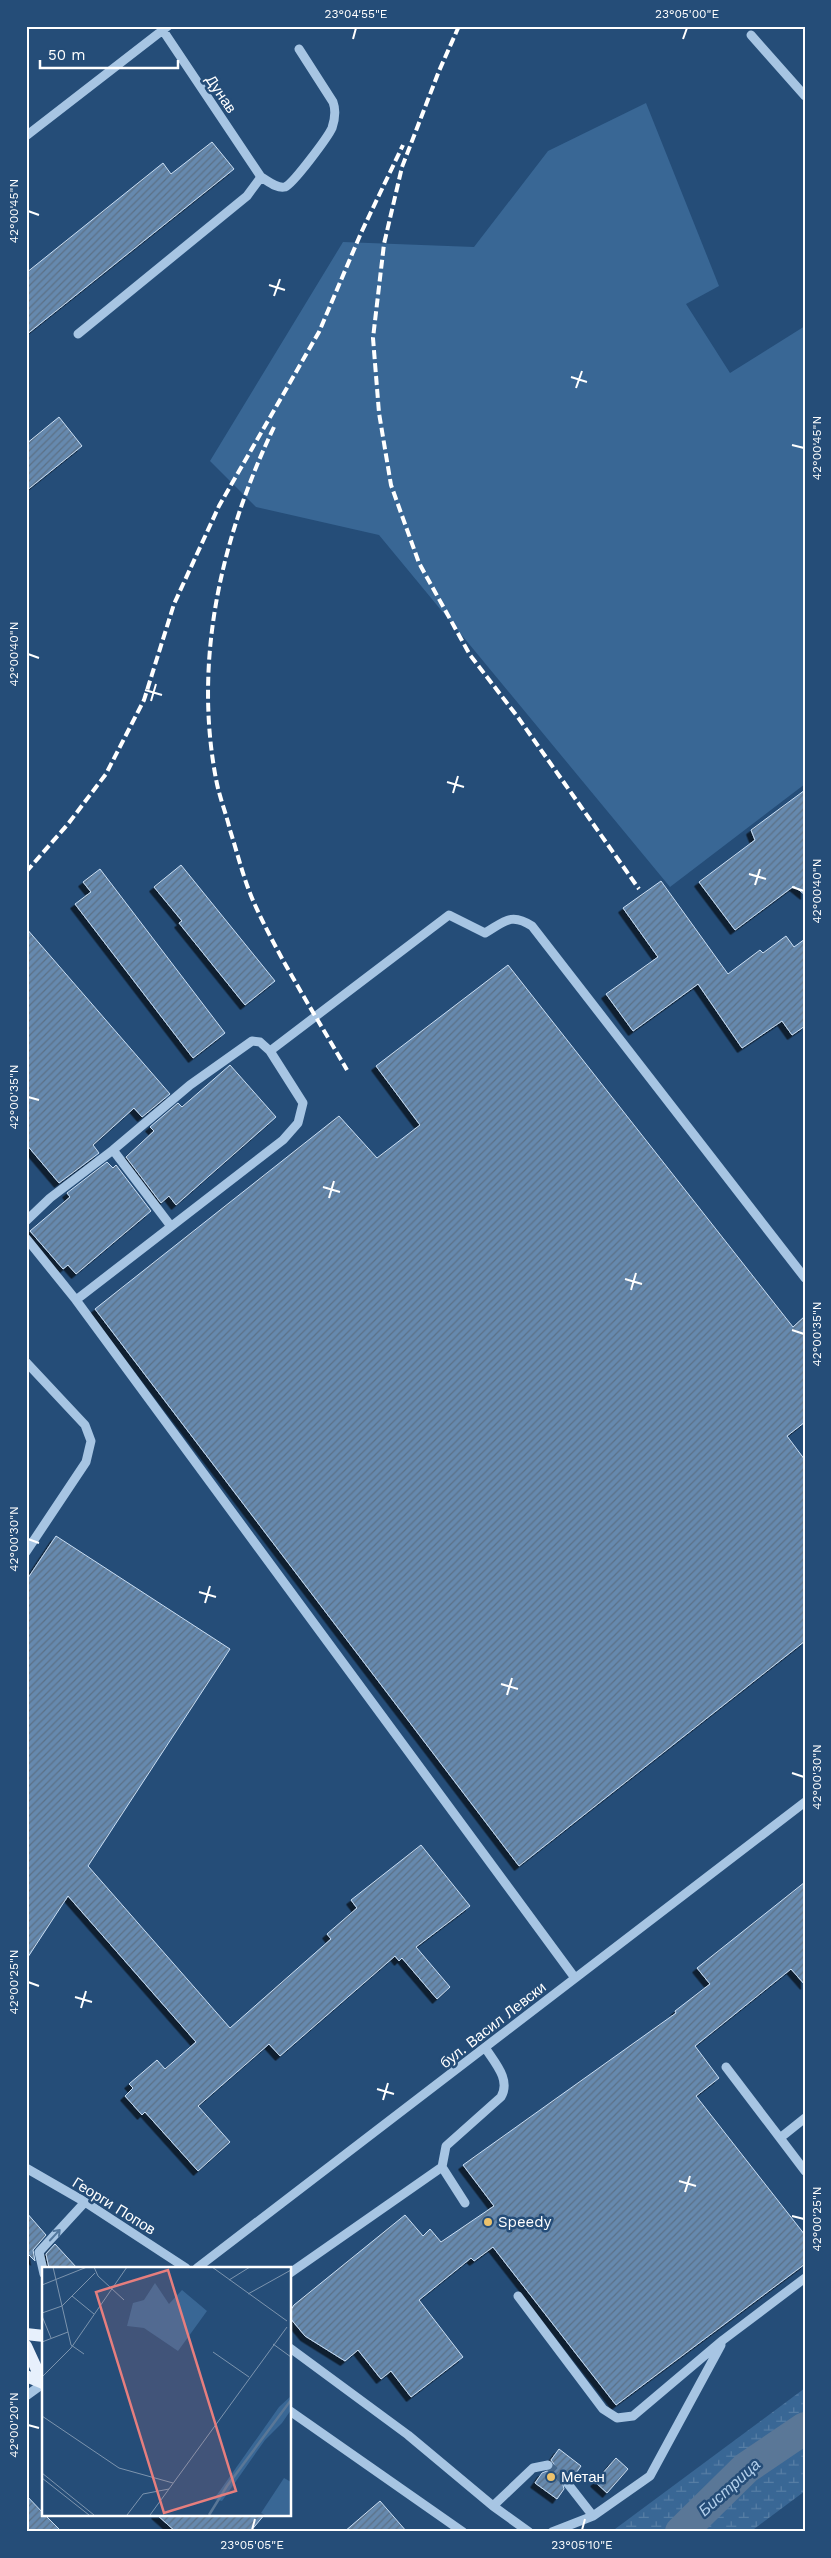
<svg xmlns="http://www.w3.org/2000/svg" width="831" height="2558" viewBox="0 0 831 2558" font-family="'Work Sans',sans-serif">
<defs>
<pattern id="wetland-marsh" width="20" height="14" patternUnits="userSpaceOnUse" patternTransform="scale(1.25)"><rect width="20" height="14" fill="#396795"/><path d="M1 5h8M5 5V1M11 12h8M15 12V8" fill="none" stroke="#577ea5"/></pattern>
<pattern id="building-hatch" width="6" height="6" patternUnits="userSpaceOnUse" patternTransform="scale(1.25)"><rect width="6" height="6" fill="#6689ae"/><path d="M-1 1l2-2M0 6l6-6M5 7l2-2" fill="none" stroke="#5c7187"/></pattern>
<filter id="shadow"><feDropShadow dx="-4.5" dy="4.5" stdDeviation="0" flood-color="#0009"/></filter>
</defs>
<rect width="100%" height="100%" fill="#254d78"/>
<path fill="#396795" d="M646 103 719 286 686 304 730 373 805 326V784L670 887 379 535 256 507 210 461 343 242 474 247 548 151Z"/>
<path fill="url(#wetland-marsh)" d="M805 2388V2491L750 2532H611Z"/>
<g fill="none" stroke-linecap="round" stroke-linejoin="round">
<path stroke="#5a7797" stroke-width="32" d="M681 2532 746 2468 805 2428"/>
</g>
<path fill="url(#building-hatch)" stroke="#cadef3" filter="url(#shadow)" d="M212 142 234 169 26 335V273L163 163 171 174Z
M59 417 82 446 26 491V444Z
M805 790V895L794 886 735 930 699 882 755 840 751 830Z
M181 865 275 981 245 1005 179 923 182 921 154 887Z
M100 869 225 1033 193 1058 75 904 91 892 83 882Z
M661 881 728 974 760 950 763 953 786 936 794 947 805 939V1026L792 1035 782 1021 742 1048 698 984 633 1031 606 994 658 957 623 908Z
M26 928 170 1094 142 1117 134 1108 93 1145 99 1153 59 1183 26 1144Z
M508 965 793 1327 805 1316V1422L787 1436 805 1460V1641L519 1866 95 1309 339 1116 377 1158 420 1125 376 1066Z
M230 1065 276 1117 176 1205 169 1196 161 1203 126 1157 154 1131 150 1127 178 1103 182 1107Z
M107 1162 113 1168 116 1165 151 1211 76 1274 68 1265 63 1269 30 1231 70 1197 67 1193Z
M56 1536 230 1649 88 1866 230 2028 331 1939 327 1934 357 1908 351 1900 421 1845 470 1906 416 1947 450 1987 437 1999 402 1958 399 1961 395 1956 280 2056 269 2044 198 2106 230 2142 198 2171 145 2112 142 2115 125 2096 133 2088 129 2084 157 2060 165 2069 196 2042 68 1896 26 1960V1581Z
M805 1882V1985L791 1969 695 2046 719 2078 696 2096 805 2235V2264L616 2405 493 2247 474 2261 471 2258 419 2300 463 2357 411 2397 391 2371 381 2379 358 2350 345 2361 305 2336 290 2318V2311L294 2305 405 2215 423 2236 430 2229 441 2242 494 2206 463 2165 676 2013 675 2011 710 1984 697 1968Z
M26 2212 46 2235 33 2250 35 2261 26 2252Z
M55 2244 77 2268H49L46 2254Z
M559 2449 581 2466 572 2479 567 2478 562 2481 564 2489 557 2499 535 2483 542 2473 552 2469 554 2464 551 2460Z
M616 2458 628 2469 607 2493 595 2482Z
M26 2495 44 2514 62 2532H26Z
M380 2501 407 2532H344Z
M156 2514H265L250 2532H176Z"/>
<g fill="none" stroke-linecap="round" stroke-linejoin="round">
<path stroke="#46688c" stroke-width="9" stroke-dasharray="9 4.5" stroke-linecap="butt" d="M548 2465 568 2484"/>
<path stroke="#a7c5e3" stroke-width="9" d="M160 26 261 177C268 181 277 189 285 187 293 184 328 137 332 128 335 119 336 110 333 102L299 49
M751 35 805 96
M26 136 168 26
M78 334 247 196 261 177
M113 1150 170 1225
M26 1221 50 1198 113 1150 190 1085 252 1041 260 1042 270 1051
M26 1238 76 1300
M26 1362 85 1425 91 1441 86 1462 26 1552
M575 1978 76 1300 283 1140 298 1123 303 1103 270 1051 449 915 485 933C504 922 511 912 532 926L805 1278
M726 2067 780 2138
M805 2118 780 2138 805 2171
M26 2168 85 2202 186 2268
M465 2203 442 2167 446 2146 501 2097C511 2080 495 2063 486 2049
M197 2268 805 1802
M290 2273 442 2167
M44 2274 39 2252 85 2202
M518 2296 603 2409 617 2418 633 2416 723 2340 805 2278
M290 2348 408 2435 493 2506 529 2532
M26 2396 44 2383
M290 2411 463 2532
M568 2484 593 2516
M493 2506 533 2468 548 2465
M552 2532 593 2516 650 2476 721 2345"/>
<path stroke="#e7f0fc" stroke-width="12" d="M26 2334 44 2336
M26 2346 43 2383
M26 2376 43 2383"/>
<path stroke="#fff" stroke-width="4" stroke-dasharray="9 4" stroke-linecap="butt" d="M459 26 439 71 402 167 384 244 373 338 379 413 391 485 419 563 470 655 517 716 639 889
M274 427C222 536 193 658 216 779 219 796 226 813 230 830 238 855 244 881 255 905 281 962 316 1016 347 1070
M26 872 68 824 106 774 144 700 174 604 219 506 319 332 361 233 403 145"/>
</g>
<defs><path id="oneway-shaft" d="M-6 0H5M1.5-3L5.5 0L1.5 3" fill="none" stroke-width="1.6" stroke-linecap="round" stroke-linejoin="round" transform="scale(1.25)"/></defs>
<use stroke="#52779d" href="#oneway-shaft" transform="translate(55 2235) rotate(-47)"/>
<path fill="none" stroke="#fff" stroke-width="2" d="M353 39 356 28M683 39 687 28M28 211 39 215M269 285 285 290M274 296 280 279M571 377 587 382M576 388 582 371M792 445 804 448M28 654 39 658M145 690 162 695M151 701 156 684M447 782 464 787M453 793 458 776M749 874 766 879M755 885 760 869M792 887 804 891M28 1097 39 1100M323 1187 340 1192M329 1198 334 1181M625 1279 642 1284M631 1290 636 1273M792 1330 804 1334M28 1539 39 1543M199 1592 216 1597M205 1603 210 1586M501 1684 518 1689M507 1695 512 1678M792 1773 804 1777M28 1982 39 1986M75 1997 92 2002M81 2008 86 1991M377 2089 394 2094M383 2100 388 2083M679 2181 696 2186M685 2192 690 2176M792 2216 804 2219M28 2425 39 2428M252 2530 255 2519M582 2530 585 2519"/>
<g fill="#ecc26c" stroke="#254d78" stroke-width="2">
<circle cx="488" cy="2222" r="5"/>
<circle cx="551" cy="2477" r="5"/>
</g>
<g text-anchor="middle" stroke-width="5" stroke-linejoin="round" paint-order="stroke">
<g font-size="15" fill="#fff" stroke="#254d78">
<text transform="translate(221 94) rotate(56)" y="5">Дунав</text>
<text transform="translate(493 2025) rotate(-38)" y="5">бул. Васил Левски</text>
<text transform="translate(114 2206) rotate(32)" y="5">Георги Попов</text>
</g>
<g font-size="15" fill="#fff" stroke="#254d78" text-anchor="start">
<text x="498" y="2227">Speedy</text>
<text x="561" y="2482">Метан</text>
</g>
<g font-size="16" font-style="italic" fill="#b2cfeb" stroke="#254d78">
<text transform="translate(729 2487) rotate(-42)" y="6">Бистрица</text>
</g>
</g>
<g transform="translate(42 2267)">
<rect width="249" height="249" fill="#254d78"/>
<path d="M113 16 127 37 140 23 165 44 136 84 102 61 85 59 91 36 102 33ZM242 211 249 215V248H223L219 246Z" fill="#396795"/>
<path d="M249 129V143L240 156 223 173 180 234 172 232 237 140Z" fill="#396795"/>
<path fill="none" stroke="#5a7797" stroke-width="2.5" d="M167 248 185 219 249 133"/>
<path fill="none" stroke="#7c94ae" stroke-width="1" d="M11 0 29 78 42 87M52 0 56 9 82 33M170 0 245 54M187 13 208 0M0 18 45 0M206 27 249 3M30 29 52 47M0 46 20 39 53 6M0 49 9 71M0 75 26 65M231 77 249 90M171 85 207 110M0 110 29 81 85 0M0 149 77 201 131 216M0 206 52 248M0 211 47 248M85 248 101 227 127 222M108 248 245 60"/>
<path fill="#e67e7e" fill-opacity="0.15" stroke="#e67e7e" stroke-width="2.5" d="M126 3 194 224 122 246 54 25Z"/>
<rect width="249" height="249" fill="none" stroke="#fff" stroke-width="2.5"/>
</g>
<rect width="831" height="2558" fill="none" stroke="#254d78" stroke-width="55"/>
<path d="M40 60v8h138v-8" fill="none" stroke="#ffffff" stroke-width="2.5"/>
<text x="48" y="60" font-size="15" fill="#ffffff" stroke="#254d78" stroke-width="4" paint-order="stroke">50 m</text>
<rect x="28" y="28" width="776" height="2502" fill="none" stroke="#fff" stroke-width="2"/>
<g font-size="12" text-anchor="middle" fill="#fff">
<text x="356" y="18">23°04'55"E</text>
<text x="687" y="18">23°05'00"E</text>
<text transform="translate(14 211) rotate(-90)" y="4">42°00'45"N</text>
<text transform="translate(817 448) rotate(-90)" y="4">42°00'45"N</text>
<text transform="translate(14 654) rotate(-90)" y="4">42°00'40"N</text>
<text transform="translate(817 891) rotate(-90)" y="4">42°00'40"N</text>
<text transform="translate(14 1097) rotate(-90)" y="4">42°00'35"N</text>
<text transform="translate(817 1334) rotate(-90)" y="4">42°00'35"N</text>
<text transform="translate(14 1539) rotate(-90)" y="4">42°00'30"N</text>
<text transform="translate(817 1777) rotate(-90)" y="4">42°00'30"N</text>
<text transform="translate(14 1982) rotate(-90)" y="4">42°00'25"N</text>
<text transform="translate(817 2219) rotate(-90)" y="4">42°00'25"N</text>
<text transform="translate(14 2425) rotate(-90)" y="4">42°00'20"N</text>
<text x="252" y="2549">23°05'05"E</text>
<text x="582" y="2549">23°05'10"E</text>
</g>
</svg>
